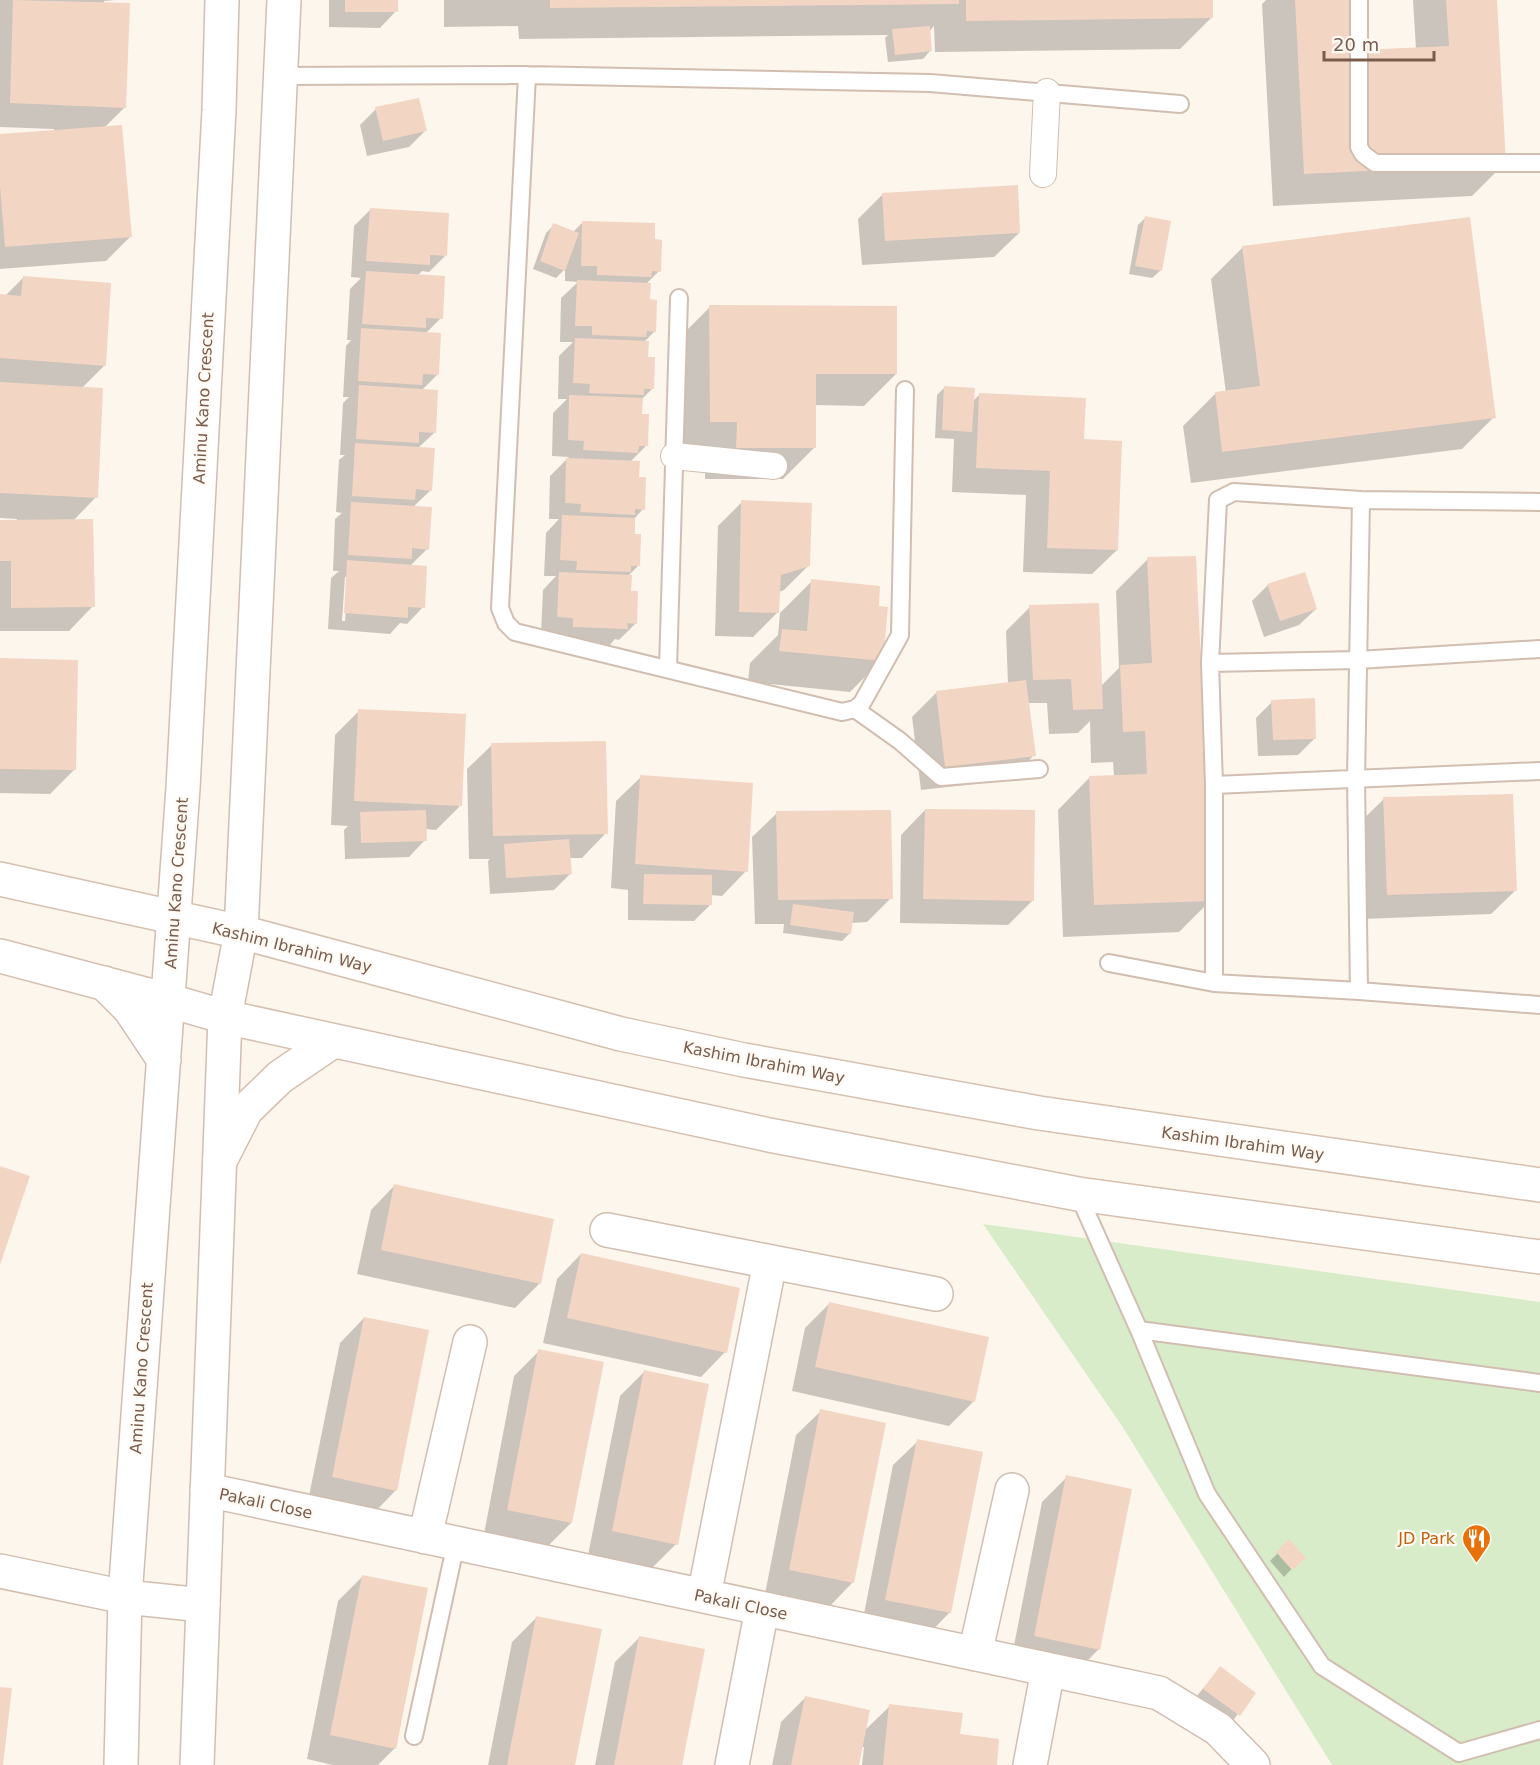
<svg xmlns="http://www.w3.org/2000/svg" width="1540" height="1765" viewBox="0 0 1540 1765" font-family="'DejaVu Sans',sans-serif">
<rect width="100%" height="100%" fill="#fdf6ec"/>
<path fill="#d8ecc9" d="M983 1224 1540 1302V1765H1332L1122 1426Z"/>
<path fill="#0003" fill-rule="evenodd" d="M0 0H116L104 1V3L125 107 104 128 130 237 106 261 0 269V136L54 132V129L0 127Z
M329 0H396V11L380 28 329 27Z
M444 0H1211L1212 17 1180 49 935 52 934 26 929 32 930 51 923 59 888 62 885 38 888 35 519 39 518 26 444 27Z
M1266 0H1355L1358 52 1416 49 1413 0H1495L1504 164 1472 196 1273 206 1262 4Z
M376 109 425 131 409 147 367 156 360 125Z
M883 194 1019 233 994 257 862 265 858 219Z
M370 210 445 256 429 272 422 271 417 276 441 318 426 333 437 375 421 391 434 433 418 448 431 490 413 507 427 549 410 566 423 607 407 624 400 623 390 634 328 629 331 578 339 571H333L335 519 342 513 336 512 339 460 345 455H340L343 403 349 397H343L346 346 351 340H347L350 289 361 278 351 277 354 226ZM345 577H348L345 621H342Z
M1146 217 1160 271 1152 278 1129 274 1138 225Z
M583 222 653 241 659 271 646 284 655 331 644 342 652 389 641 400 640 416 646 446 630 462 638 478 643 509 634 519 633 535 639 565 628 576 636 623 619 640 615 639 610 645 557 643 558 634 541 633 543 590 556 576H544L546 533 559 519H549L550 476 569 457 552 456 553 413 567 399H558L559 356 573 342H560L561 298 578 282 565 281V269L556 278 533 269 546 233 554 225 573 232Z
M1243 247 1494 417 1462 449 1191 483 1183 426 1215 394 1226 393 1211 279Z
M23 278 104 366 82 388 96 497 73 521 93 606 69 631H0V521H17V519L0 518V296H5Z
M710 307 896 374 864 406 814 405 815 447 783 479H705V454H679L678 339Z
M945 387 973 401 979 395 1083 441 1117 550 1092 574 1023 572 1026 495 952 492 954 439 935 438 937 395Z
M742 502 809 565 784 590 779 592 778 612 753 637 715 636 718 526Z
M1148 559 1211 900 1179 932 1063 937 1058 810 1089 778 1114 777 1113 762 1091 763 1090 721 1078 733 1049 734 1047 703H1028L1034 755 1010 780 921 790 912 717 936 693 1008 684 1006 631 1030 607 1101 686 1119 668 1116 591Z
M812 581 877 607 882 660 850 692 748 682 750 663 778 635 780 613Z
M1268 585 1316 609 1299 625 1264 637 1252 601Z
M0 660 74 770 50 794 0 793Z
M1272 702 1315 738 1298 755 1258 756 1256 718Z
M359 711 461 805 436 830 425 829V840L409 857 345 859 344 830 348 826 331 825 335 735Z
M492 745 606 833 582 858H569L570 874 554 890 490 894 488 861 490 859H469L467 769Z
M641 777 746 871 722 896 710 895V905L694 921 628 920V890L611 888 616 801Z
M1384 799 1516 890 1491 914 1363 919 1359 823Z
M925 810 1032 901 1008 925 900 923 901 835Z
M777 813 891 898 867 922 851 923 850 933 842 941 783 933 784 924H755L752 837Z
M395 1185 552 1220 539 1284 515 1308 357 1274 371 1210Z
M581 1254 725 1352 701 1377 543 1343 557 1279Z
M829 1304 974 1401 949 1426 792 1391 805 1328Z
M364 1318 396 1490 372 1515 308 1501 340 1343Z
M539 1351 571 1523 547 1547 484 1534 514 1376Z
M644 1372 676 1544 652 1568 588 1555 620 1396Z
M821 1411 853 1582 829 1607 765 1594 796 1435Z
M918 1441 950 1612 926 1637 862 1624 893 1465Z
M1067 1477 1099 1649 1074 1674 1011 1661 1042 1502Z
M1289 1542 1303 1557 1284 1577 1270 1561Z
M363 1576 395 1748 378 1765H333L307 1759 338 1601Z
M537 1617 573 1765H488L512 1642Z
M640 1637 681 1765H595L615 1662Z
M1220 1668 1254 1693 1231 1723 1196 1697Z
M805 1698 864 1731 890 1706 959 1736 995 1765H862L864 1747H861L858 1765H772L781 1722Z"/>
<path fill="#f3d5c3" d="M13 0 130 3 126 108 10 103Z
M345 0H398V12H345Z
M550 0H959V4L550 8Z
M966 0H1213V18L966 21Z
M1295 0H1357L1360 50 1449 46 1446 0H1497L1506 164 1304 174Z
M930 26 932 51 895 55 892 29Z
M419 98 427 131 383 141 375 107Z
M122 125 132 237 5 247 0 186V134Z
M1018 185 1020 233 885 241 882 193Z
M370 208 449 213 447 256 430 255V265L366 261Z
M1145 216 1171 221 1162 271 1135 266Z
M1470 217 1496 418 1222 452 1215 392 1260 386 1242 246Z
M582 221 655 223V239L662 240 661 272 652 271 651 277 597 275V266H581Z
M553 223 579 233 565 271 540 261Z
M366 271 445 276 443 319 426 318V328L362 324Z
M23 276 111 283 106 366 0 358V294L21 296Z
M577 280 651 283 650 299 657 300 656 332 647 331 646 337 592 335V326H575Z
M709 305 897 306V374H816V448H736L737 422H710Z
M361 328 441 333 439 375 423 374 422 385 358 381Z
M575 338 649 341 648 357H655L654 389H644V395L589 393 590 384 573 383Z
M0 382 103 388 98 498 0 493Z
M359 385 438 390 436 433 419 432V443L356 439Z
M944 386 975 388 972 432 942 430Z
M979 393 1086 398 1084 439 1122 441 1118 550 1047 548 1050 471 976 468Z
M569 395 643 398 642 414H649L648 446H639L638 453 583 450 584 441 568 440Z
M355 443 435 448 432 491 416 489 415 500 352 496Z
M566 458 640 461 639 477H646L645 510 635 509V515L580 512 581 504 565 503Z
M741 500 812 503 810 566 781 575 779 613 739 612Z
M351 502 432 507 429 550 412 548V559L348 555Z
M562 515 635 518V534H641L640 566H631V572L576 570 577 561 560 560Z
M93 519 95 607 11 608V561H0V520Z
M1196 556 1212 901 1094 905 1089 776 1147 774 1145 731 1123 732 1120 665 1152 663 1147 557Z
M347 560 427 566 425 608 408 607V618L344 613Z
M559 572 632 575 631 591H638L637 624 627 623 628 629 573 627V618L557 617Z
M1305 572 1317 609 1280 621 1267 584Z
M811 579 880 586 879 606 888 607 883 661 779 651 782 629 807 631Z
M1099 603 1103 709 1073 710 1071 679 1033 680 1029 605Z
M0 658 78 660 76 770 0 769Z
M1026 680 1036 756 945 767 936 691Z
M1315 698 1316 739 1273 740 1271 700Z
M358 709 466 714 462 806 354 801Z
M606 741 608 834 493 836 491 743Z
M640 775 753 783 748 872 635 864Z
M1513 794 1517 891 1387 895 1383 797Z
M925 809 1035 810 1034 901 923 899Z
M426 810 427 841 361 843 360 812Z
M891 810 893 899 778 900 776 811Z
M569 839 572 874 506 878 504 844Z
M644 874 712 875V905L643 904Z
M793 904 854 912 851 934 790 925Z
M0 1166 30 1176 0 1265Z
M394 1184 554 1219 541 1284 381 1250Z
M581 1253 740 1288 727 1353 567 1318Z
M829 1302 989 1337 975 1402 815 1367Z
M364 1317 429 1330 397 1491 332 1477Z
M538 1349 604 1362 572 1523 507 1510Z
M644 1370 709 1384 678 1545 612 1531Z
M820 1409 886 1423 854 1583 789 1570Z
M917 1439 983 1452 951 1613 885 1600Z
M1066 1475 1132 1489 1100 1650 1034 1636Z
M1289 1539 1306 1558 1292 1570 1276 1552Z
M362 1575 428 1588 396 1749 330 1735Z
M536 1616 602 1629 575 1765H507Z
M639 1636 705 1649 682 1765H614Z
M1220 1666 1256 1693 1240 1716 1203 1689Z
M0 1687 12 1688 3 1765H0Z
M805 1696 870 1710 859 1765H791Z
M889 1704 963 1713 960 1734 999 1739 997 1765H883Z"/>
<g fill="none" stroke-linecap="round" stroke-linejoin="round">
<defs>
<path id="service" d="M1359 0V147L1363 154 1375 163H1540
M527 75 500 608 506 623 515 632 842 712 855 709 862 703 900 635 905 390
M280 76 527 75 930 83 1180 104
M1210 663 1358 660 1540 649
M668 669 679 298
M855 709 900 741 941 777 1039 769
M1214 785 1540 771
M1109 963 1214 983 1359 991 1540 1005
M1214 983V785L1210 663 1218 500 1234 492 1361 500 1540 502
M1359 991 1356 779 1361 500
M1078 1194 1139 1330 1207 1494 1322 1666 1459 1753 1540 1730
M1139 1330 1540 1383
M414 1736 456 1543"/>
<path id="pedestrian" d="M1043 174 1047 92
M674 456 774 466"/>
<path id="minor" d="M607 1230 936 1294
M207 1490 1159 1693 1218 1729 1253 1765
M425 1537 470 1342
M0 1571 125 1597 203 1605
M704 1596 770 1262
M975 1654 1012 1490
M732 1765 762 1609
M1030 1765 1048 1670"/>
<path id="tertiary" d="M104 983 130 1009 164 1060
M121 1765 125 1597 183 788 219 110 222 0
M197 1765 225 1017 241 932 284 0"/>
<path id="secondary" d="M0 879 241 932 621 1034 744 1060 1039 1113 1540 1185
M0 956 167 1000 225 1017 769 1135 1078 1194 1540 1257
M220 1161 246 1110 280 1077 333 1041"/>
</defs>
<use href="#service" stroke="#d1beb0" stroke-width="20"/>
<use href="#pedestrian" stroke="#d1beb0" stroke-width="28"/>
<use href="#minor" stroke="#d1beb0" stroke-width="36"/>
<use href="#tertiary" stroke="#d1beb0" stroke-width="36"/>
<use href="#secondary" stroke="#d6c0b0" stroke-width="36"/>
<use href="#service" stroke="#fff" stroke-width="16"/>
<use href="#pedestrian" stroke="#fff" stroke-width="26"/>
<use href="#minor" stroke="#fff" stroke-width="33"/>
<use href="#tertiary" stroke="#fff" stroke-width="33"/>
<use href="#secondary" stroke="#fff" stroke-width="33"/>
</g>
<defs>
<symbol id="restaurant-pin" viewBox="-11 -11 22 30"><path d="M0 17L-7.5 6A9.5 9.5 0 1 1 7.5 6Z" fill="#e8710a" stroke="#fffaf3"/><path d="M-5-6h1v4h1v-4h1v4h1v-4h1v5L-1.5 .5V6h-2V.5L-5-1ZM5-6V6H3V1.5H1.5Q1.5-4 5-6Z" fill="#fff"/></symbol>
</defs>
<g fill-rule="evenodd">
<use href="#restaurant-pin" x="1460" y="1522" width="33" height="45"/>
</g>
<g text-anchor="middle" stroke-width="4.5" stroke-linejoin="round" paint-order="stroke">
<g font-size="16" fill="#7a5c4d" stroke="#fffaf3">
<text transform="translate(203 398) rotate(-87)" y="6">Aminu Kano Crescent</text>
<text transform="translate(176 883) rotate(-86)" y="6">Aminu Kano Crescent</text>
<text transform="translate(292 947) rotate(14)" y="6">Kashim Ibrahim Way</text>
<text transform="translate(764 1062) rotate(11)" y="6">Kashim Ibrahim Way</text>
<text transform="translate(1243 1143) rotate(8)" y="6">Kashim Ibrahim Way</text>
<text transform="translate(141 1368) rotate(-86)" y="6">Aminu Kano Crescent</text>
<text transform="translate(266 1503) rotate(12)" y="6">Pakali Close</text>
<text transform="translate(741 1604) rotate(12)" y="6">Pakali Close</text>
</g>
<g font-size="16" fill="#c56008" stroke="#fffaf3" text-anchor="end">
<text x="1455" y="1544">JD Park</text>
</g>
</g>
<path d="M1324 51v9h110v-9" fill="none" stroke="#7a5c4d" stroke-width="3"/>
<text x="1333" y="51" font-size="18" fill="#7a5c4d" stroke="#fffaf3" stroke-width="4.5" paint-order="stroke">20 m</text>
</svg>
